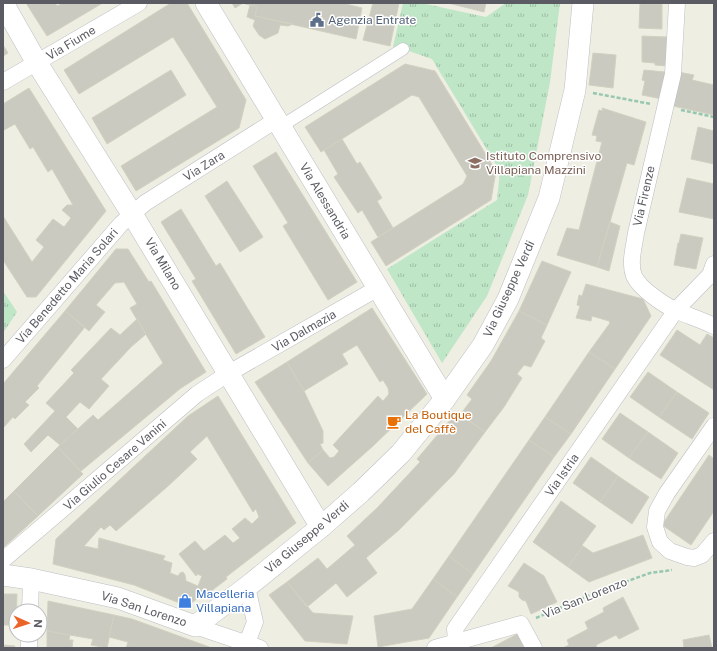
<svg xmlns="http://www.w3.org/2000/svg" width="717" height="651" viewBox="0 0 717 651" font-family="'Public Sans',sans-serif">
<defs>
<pattern id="park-tufts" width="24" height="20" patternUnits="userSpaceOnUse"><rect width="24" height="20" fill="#bee6c7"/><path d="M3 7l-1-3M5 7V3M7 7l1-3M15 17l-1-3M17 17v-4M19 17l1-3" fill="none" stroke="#9dbea5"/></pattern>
</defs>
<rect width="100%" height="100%" fill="#eeeee2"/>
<path fill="url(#park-tufts)" d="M403 3H421L486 17 506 3H560L550 82 528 195 487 296 442 363 387 269 497 200 500 171 432 59 403 49 393 47Z
M3 291 17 312 3 333Z"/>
<path fill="#cacac1" stroke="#d2d1c0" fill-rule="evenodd" d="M26 3H55L57 6 63 3H100L101 4 47 36Z
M171 3H187L246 100 239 128 136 191 121 166 217 107 173 37 79 94 64 70Z
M232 3H243L235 8Z
M242 3H342L362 8 356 39 255 16 257 7Z
M373 3H399L390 46 363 40Z
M448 3H486L484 12Z
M640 4H662V29L639 28Z
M250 5 257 7 255 16 293 24 288 26 280 25 278 33 265 39 259 35 253 26 255 20 247 17Z
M642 36 667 37V66L655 65V63L642 62Z
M3 45 8 53 3 56Z
M593 53 616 55 613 88 589 85Z
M405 64 435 71 496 171 491 200 386 266 371 242 463 184 467 176 419 97 412 95 321 152 305 127Z
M171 70 186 95 107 144 92 118Z
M644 70 665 72 662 99 642 95 645 81 642 80Z
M678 72 694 75 692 80 714 85V115L673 106Z
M29 88 106 211 36 297H27L3 260V216L32 262 44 247 36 240 53 219 64 227 71 218 62 210 67 205H73L52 169 48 172 33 147 30 149 15 124 4 130 3 127V104Z
M602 108 646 122 634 165 627 163 597 267 557 255 567 228 579 230 602 142 596 141 597 136 592 135 599 110 603 111Z
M698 127 714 131V164L691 159Z
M342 139 357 164 360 162 382 198 377 201 393 228 378 237 362 210 358 213 334 177 338 174 324 150Z
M276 152 357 282 328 300 283 226 288 223 253 166Z
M687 178 714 184V219L679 212Z
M227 181 263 237 240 252 205 196Z
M181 209 216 266 220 263 265 337 236 354 192 281 196 279 161 222Z
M610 222 620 226 609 271 597 267Z
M681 234 703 238 696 269 674 265 678 243H679Z
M116 249H128L149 282 151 281 206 372 181 388 81 471 58 447 93 415 98 420 163 363 130 308 137 304 124 282 115 283 96 305 105 312 89 331 65 311Z
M542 261 571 272 547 325 519 311Z
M586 284 643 299 651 316 615 369 589 352 610 323 609 321 592 316 591 321 576 318 580 306 577 305 579 295 582 296Z
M372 308 427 394 373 446 328 486 308 463 323 450 330 458 334 457 339 451 333 445 378 396 383 401 389 394 388 388 383 380 380 382 357 345 342 354 348 364 304 391 287 362Z
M65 311 85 327 37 386 39 388 25 402 29 405 15 419 13 417 3 428V384Z
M519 311 547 325 541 338 545 341 531 367 524 365 517 374 522 378 504 407 485 432 460 415 472 399 467 395 491 361Z
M137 319 146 334 131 347 101 379 109 386 89 409 80 402 66 417 78 429 60 445 48 435 31 452 24 444 55 411 46 403 74 373 71 370 111 328 120 335Z
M677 330 700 345 707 334 714 338V390L660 355Z
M589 352 615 369 571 434 545 417Z
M287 362 304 391 323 431V443L320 444 323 450 308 463 255 382Z
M648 372 677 392 659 417 630 397Z
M677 392 709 413 692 439 659 417Z
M218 396 296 523 226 577 227 579 206 595 205 593 187 606 134 585 53 564 56 539 188 416ZM207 436 253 512 256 509 259 517 252 524 245 518 232 529 240 538 233 543 225 535 204 551 195 541 179 554 196 576 197 574 202 576 198 586 186 581 185 575 183 572 180 573 178 576 170 573 172 563 163 560 165 556 99 538 98 549 84 546 101 527 104 530 110 525 116 531 167 487 197 459 190 452Z
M457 412 485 432 454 474 399 530 366 558 377 573 347 597 336 583 307 607 287 582 318 558 327 569 355 545 347 536 377 508 420 462 417 459Z
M620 413 648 432 629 458 602 439Z
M545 417 571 434 554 457 529 440Z
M648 432 678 453 661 479 629 458Z
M529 440 554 457 473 574 449 556Z
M58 447 83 474 38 516 14 491Z
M709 455 714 459V511L691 545 662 525Z
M591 457 618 476 600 502 573 483Z
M618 476 649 497 632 524 600 502Z
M14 491 38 516 3 548V502Z
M561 501 596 526 582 545 583 546 568 567 533 542Z
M643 535 652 558 589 582 568 567 583 546 593 553Z
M449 556 473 574 457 597 433 579Z
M524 563 544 576 557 602 531 614 526 601 522 600 519 597V592L508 586Z
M433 579 457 597 429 638 378 647 374 616 412 609Z
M287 582 313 613 353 616 347 644 305 641 269 595Z
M3 594H17L16 625H3Z
M623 597 639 629 619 639 616 635 596 645 597 648H563L569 645 567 640 588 629 585 622 604 612 603 608Z
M48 601 114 615 107 648 91 645 93 639 47 631Z
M114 615 132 619 212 648H126L128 642 109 637Z
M47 631 70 635 69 640H73L72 648H47Z
M521 632 531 648H491Z
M709 635 712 648H684L683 640Z
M3 645 15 646 14 648H3Z"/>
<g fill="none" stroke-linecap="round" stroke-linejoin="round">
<defs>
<path id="pedestrian" d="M280 127 403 49"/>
<path id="minor" d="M677 3 673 74 636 233C634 247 629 263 634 276 640 289 664 305 677 311 689 316 702 320 714 326
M3 82 139 3
M3 360 121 224 145 203 276 120
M714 426 667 493 657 511 655 527 660 542 670 551 687 557 694 558 702 555 714 541
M3 560 197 394 229 373 378 288
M30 611 31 579
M195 626 260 648
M456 642 455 629 676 310 710 275 714 264
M29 648V635
M245 648 255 622 247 587
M435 648 521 624 534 648"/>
<path id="tertiary" d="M3 3 37 63 132 214 321 527
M206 3 445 399
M3 575 31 579 118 598 195 626 247 587 321 527 361 492 401 453 445 399 483 345 508 299 549 198 575 90 583 3"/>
</defs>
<use href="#pedestrian" stroke="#bdbec4" stroke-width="13"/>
<use href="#minor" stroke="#bdbec4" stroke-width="17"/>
<use href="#tertiary" stroke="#bdbec4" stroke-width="22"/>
<path stroke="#97c7b0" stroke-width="2.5" stroke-dasharray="4 2" stroke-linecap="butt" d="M593 93 651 104
M681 110 714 117
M536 618 597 592 650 573 672 570"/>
<use href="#pedestrian" stroke="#fff" stroke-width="12"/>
<use href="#minor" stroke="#fff" stroke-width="16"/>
<use href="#tertiary" stroke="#fff" stroke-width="21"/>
</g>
<defs>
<symbol id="civic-bare" viewBox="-9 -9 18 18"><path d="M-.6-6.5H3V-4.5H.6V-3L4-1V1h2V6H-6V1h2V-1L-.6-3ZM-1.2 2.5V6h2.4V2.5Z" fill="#5c6f8a" stroke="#fff" stroke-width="2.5" paint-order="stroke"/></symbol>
<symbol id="school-bare" viewBox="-9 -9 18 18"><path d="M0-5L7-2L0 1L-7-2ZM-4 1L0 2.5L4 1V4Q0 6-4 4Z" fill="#8d6e63" stroke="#fff" stroke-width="2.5" paint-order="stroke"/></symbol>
<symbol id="cafe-bare" viewBox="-9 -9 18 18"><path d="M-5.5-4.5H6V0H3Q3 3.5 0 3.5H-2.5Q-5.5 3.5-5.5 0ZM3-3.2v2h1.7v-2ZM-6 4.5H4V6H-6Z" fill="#e8710a" stroke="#fff" stroke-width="2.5" paint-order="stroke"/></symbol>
<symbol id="shop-bare" viewBox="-9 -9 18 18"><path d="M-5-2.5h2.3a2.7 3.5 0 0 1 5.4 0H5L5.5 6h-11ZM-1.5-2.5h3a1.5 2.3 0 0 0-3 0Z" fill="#3f7fe0" stroke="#fff" stroke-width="2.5" paint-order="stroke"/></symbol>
</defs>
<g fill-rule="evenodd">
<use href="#civic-bare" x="307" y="10" width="20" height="20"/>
<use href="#school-bare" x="465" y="153" width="20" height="20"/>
<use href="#cafe-bare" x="384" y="412" width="20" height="20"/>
<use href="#shop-bare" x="175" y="591" width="20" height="20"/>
</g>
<g text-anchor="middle" stroke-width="3" stroke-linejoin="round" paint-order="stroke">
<g font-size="12" fill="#4e5e75" stroke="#fff" text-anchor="start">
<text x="328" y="24">Agenzia Entrate</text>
</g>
<g font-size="12" fill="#5b5c63" stroke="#fff">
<text transform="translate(71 43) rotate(-31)" y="4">Via Fiume</text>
<text transform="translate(204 166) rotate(-32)" y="4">Via Zara</text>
<text transform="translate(644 196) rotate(-77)" y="4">Via Firenze</text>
<text transform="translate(325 201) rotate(59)" y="4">Via Alessandria</text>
<text transform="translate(163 264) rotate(59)" y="4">Via Milano</text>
<text transform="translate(67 286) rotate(-49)" y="4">Via Benedetto Maria Solari</text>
<text transform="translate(509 289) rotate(-65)" y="4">Via Giuseppe Verdi</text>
<text transform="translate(304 331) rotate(-30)" y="4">Via Dalmazia</text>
<text transform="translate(115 465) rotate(-41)" y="4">Via Giulio Cesare Vanini</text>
<text transform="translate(562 475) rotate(-55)" y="4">Via Istria</text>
<text transform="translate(307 537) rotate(-40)" y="4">Via Giuseppe Verdi</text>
<text transform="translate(585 598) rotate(-22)" y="4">Via San Lorenzo</text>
<text transform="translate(144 609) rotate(18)" y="4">Via San Lorenzo</text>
</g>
<g font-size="12" fill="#785e54" stroke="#fff" text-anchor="start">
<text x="486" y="160">Istituto Comprensivo<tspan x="486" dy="14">Villapiana Mazzini</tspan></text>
</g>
<g font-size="12" fill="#c56008" stroke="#fff" text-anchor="start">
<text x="405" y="419">La Boutique<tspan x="405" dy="14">del Caffè</tspan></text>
</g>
<g font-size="12" fill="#366cbe" stroke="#fff" text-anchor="start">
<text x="196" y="598">Macelleria<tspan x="196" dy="14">Villapiana</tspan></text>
</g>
</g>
<rect width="717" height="651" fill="none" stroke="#5b5c63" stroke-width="8"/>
<g transform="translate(28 623) rotate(93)"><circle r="19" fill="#ffffff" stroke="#bdbec1"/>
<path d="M0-3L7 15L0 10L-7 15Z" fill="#eb652b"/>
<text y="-6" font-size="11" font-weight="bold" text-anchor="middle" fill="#5b5c63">N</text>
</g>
</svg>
